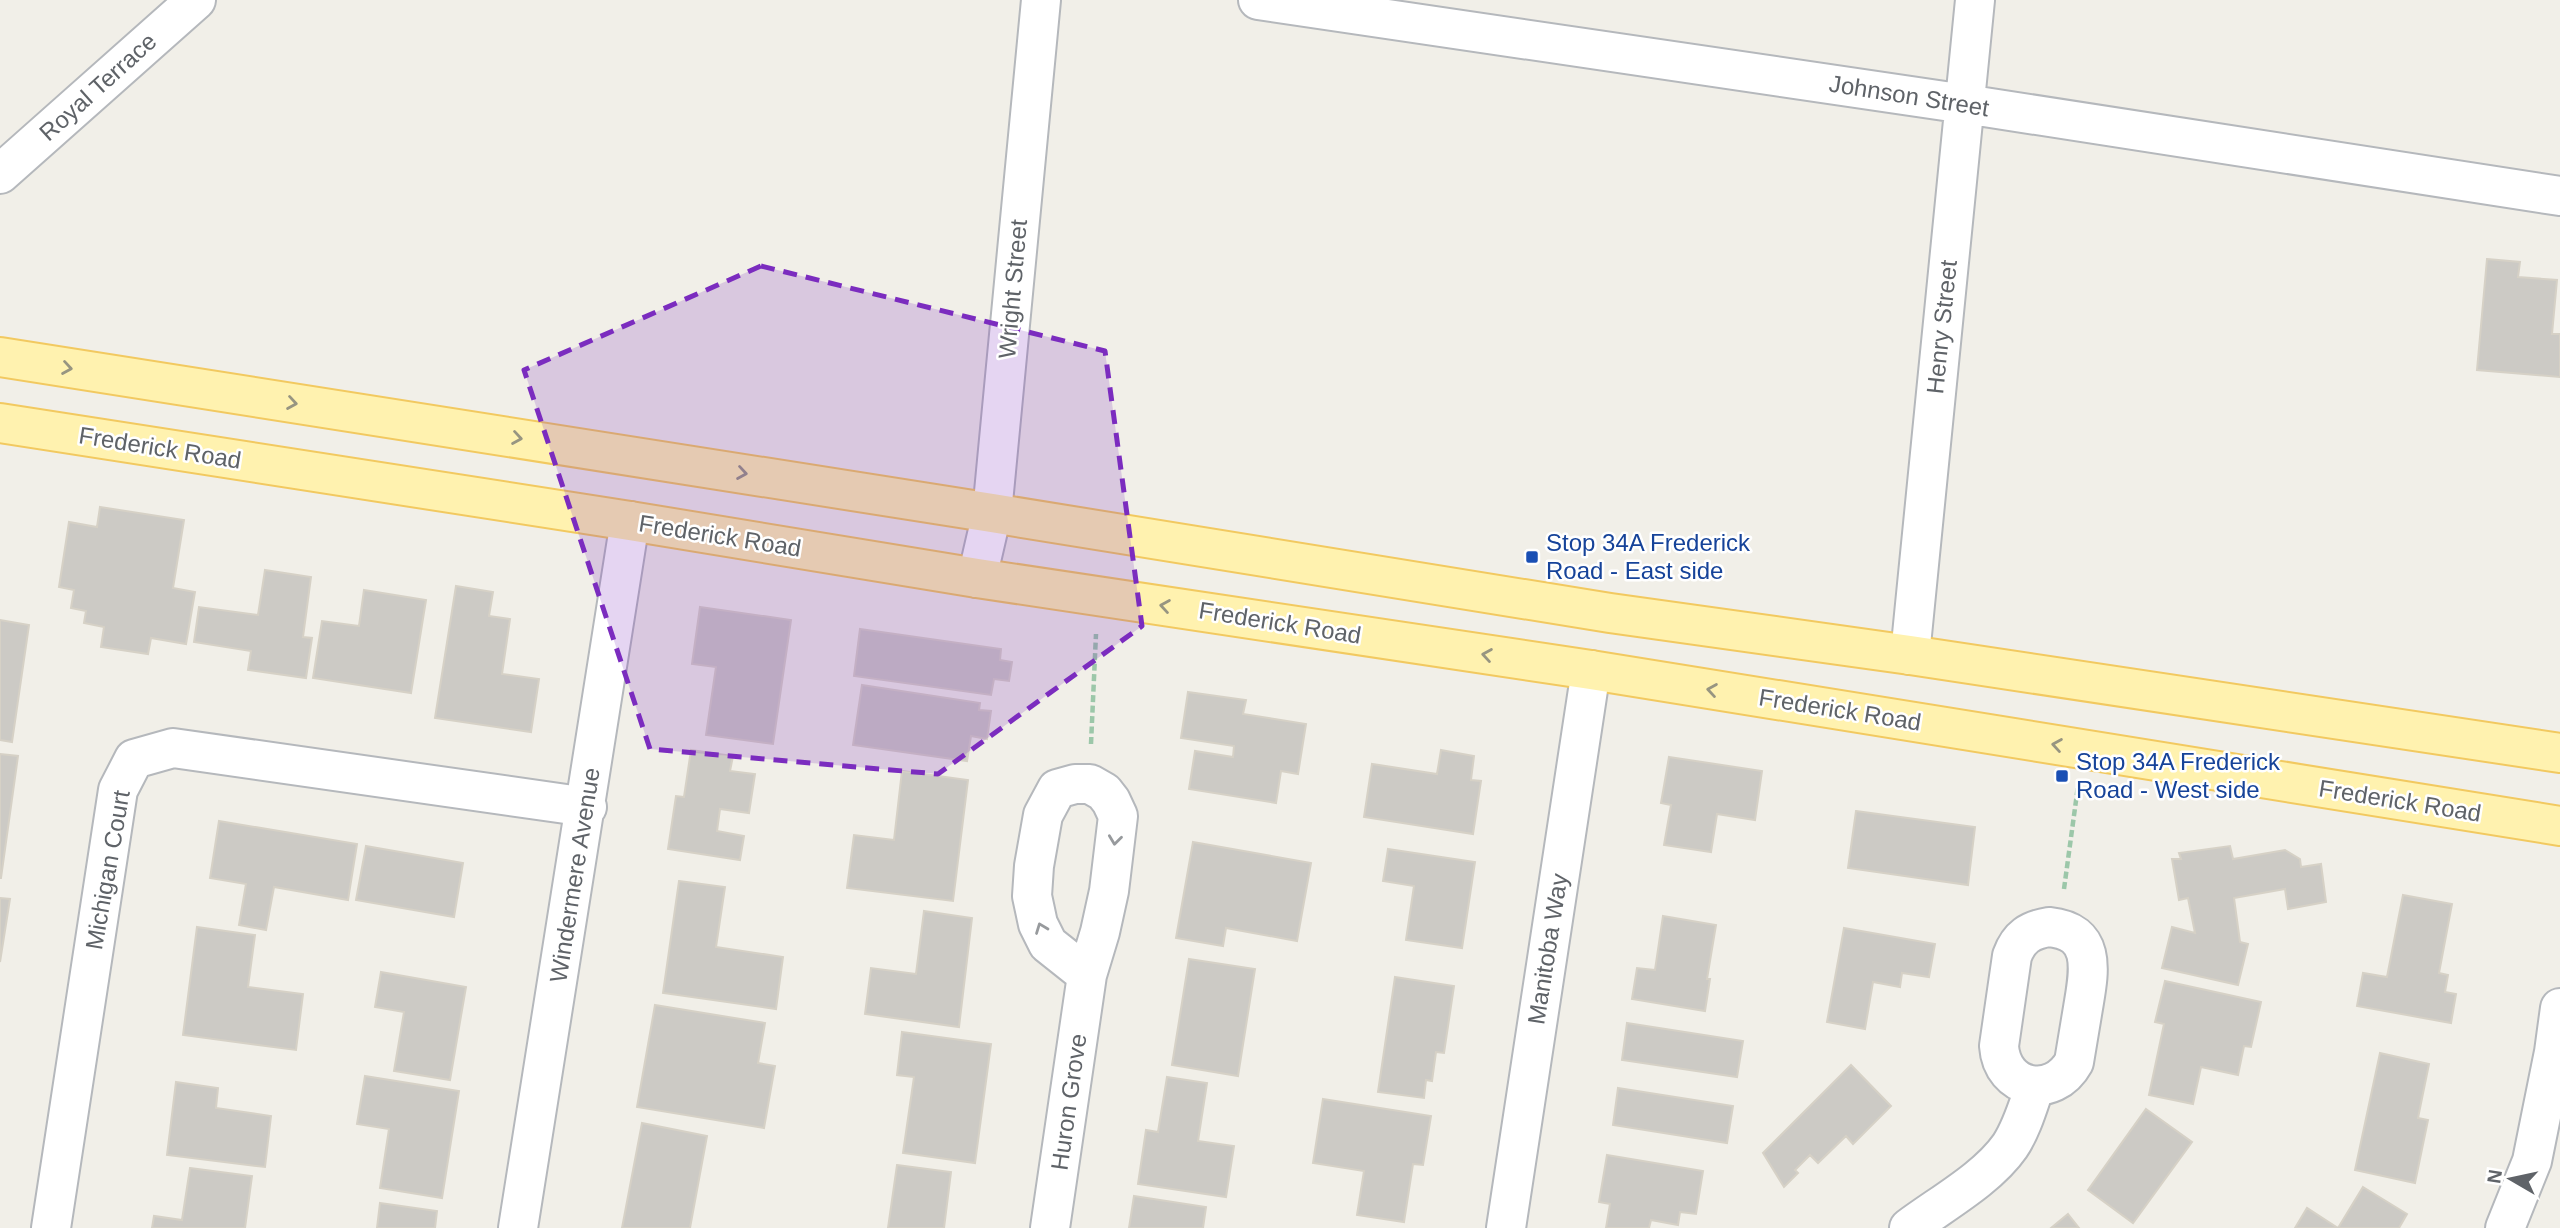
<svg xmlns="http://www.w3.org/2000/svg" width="2560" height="1228" viewBox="0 0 2560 1228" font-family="Arial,sans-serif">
<rect width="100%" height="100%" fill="#f1efe8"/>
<path fill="#cccac5" stroke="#d6d1c6" stroke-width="2" d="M2487 259 2520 262 2518 277 2557 280 2552 334H2560V377L2477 370Z
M100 507 184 520 173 588 195 592 186 644 151 638 148 654 101 647 104 627 84 623 86 611 71 608 74 590 59 587 69 522 97 527Z
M265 570 311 577 303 637 312 638 306 678 248 670 251 651 194 642 199 607 258 615Z
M456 586 493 592 489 616 510 619 502 674 539 679 531 732 435 718Z
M364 590 426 600 411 693 313 678 322 621 359 626Z
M700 607 791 620 773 744 706 735 716 667 692 664Z
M0 620 29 625 12 742 0 740Z
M860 629 1001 649 1000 660 1012 662 1009 681 994 679 991 695 854 676Z
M862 685 980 703 979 710 991 711 987 739 971 736 967 761 853 745Z
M1188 692 1246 700 1243 714 1306 724 1298 774 1281 771 1276 803 1189 789 1195 751 1233 757 1234 746 1181 738Z
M691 750 733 756 730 771 755 774 749 813 720 809 717 831 744 836 740 860 668 849 676 796 684 797Z
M1441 750 1474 756 1471 780 1481 781 1473 834 1364 817 1372 764 1437 774Z
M0 754 18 756 1 878H0Z
M1669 757 1762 771 1755 820 1717 814 1711 852 1664 845 1671 805 1661 803Z
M902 771 968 780 953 901 847 888 854 835 894 840Z
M1856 811 1975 827 1968 885 1848 868Z
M219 821 357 844 348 900 274 887 266 930 239 925 246 884 210 878Z
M1193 842 1311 863 1297 941 1226 928 1223 946 1176 938Z
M366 846 463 863 454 917 356 900Z
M2230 846 2233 859 2285 850 2300 859 2301 867 2321 864 2326 902 2288 909 2285 889 2234 898 2240 942 2248 944 2238 985 2162 968 2172 927 2195 933 2188 898 2179 900 2172 859H2181L2179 853Z
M1388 849 1475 862 1462 948 1406 940 1414 886 1383 881Z
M679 881 725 887 716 947 783 957 776 1009 663 993Z
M2403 895 2452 904 2439 973 2448 975 2445 992 2456 994 2451 1023 2357 1006 2363 973 2387 977Z
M0 898 10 899 0 962Z
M924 911 972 918 959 1027 865 1014 871 968 916 974Z
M1663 916 1716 925 1707 979H1710L1705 1011 1632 999 1637 968 1655 970Z
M197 927 255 935 248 987 303 994 296 1050 183 1035Z
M1844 928 1935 944 1929 977 1902 973 1900 987 1873 982 1865 1029 1827 1022Z
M1189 959 1255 969 1238 1076 1172 1065Z
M381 972 466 987 450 1080 394 1071 404 1012 375 1007Z
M1395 977 1454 986 1444 1053 1436 1052 1432 1081 1426 1080 1424 1098 1378 1092Z
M2165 981 2261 1002 2251 1047 2244 1046 2238 1075 2201 1067 2193 1104 2149 1095 2164 1024 2155 1022Z
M655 1005 765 1023 758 1063 775 1066 764 1128 637 1107Z
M1627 1023 1743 1041 1737 1077 1622 1060Z
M902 1032 991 1044 975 1163 903 1153 914 1077 897 1075Z
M2380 1053 2429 1064 2418 1118 2428 1120 2415 1183 2355 1170Z
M1851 1065 1891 1106 1853 1144 1846 1136 1818 1163 1810 1155 1795 1170 1798 1173 1784 1187 1763 1153Z
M365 1076 459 1091 442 1198 380 1188 389 1129 357 1124Z
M1167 1077 1207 1083 1198 1141 1234 1146 1226 1197 1138 1184 1146 1130 1158 1132Z
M176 1082 218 1088 216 1108 271 1116 265 1167 167 1155Z
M1618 1088 1733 1106 1727 1143 1613 1125Z
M1323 1099 1431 1116 1423 1165 1413 1164 1404 1222 1357 1215 1364 1171 1313 1163Z
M2146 1109 2192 1142 2133 1223 2088 1190Z
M642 1123 707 1136 690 1228H622Z
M1607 1155 1703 1171 1696 1214 1680 1212 1678 1225 1651 1220 1649 1228H1606L1610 1204 1599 1202Z
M897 1165 951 1172 944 1228H888Z
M190 1168 252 1176 245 1228H152L154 1216 182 1220Z
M2363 1187 2407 1214 2399 1228H2295L2307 1208 2338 1228Z
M1134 1196 1206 1207 1203 1228H1129Z
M380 1203 437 1211 435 1228H377Z
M2068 1214 2079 1228H2051Z"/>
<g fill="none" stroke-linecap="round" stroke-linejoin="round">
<defs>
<path id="minor" d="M1258 0 1965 104 2560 196
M0 174 196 0
M977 578 992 513 1041 0
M1910 655 1975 0
M2049 927C2098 932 2089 972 2083 1008 2080 1026 2077 1044 2074 1062 2053 1100 2002 1090 1999 1046L2012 956C2019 937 2030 930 2049 927Z
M51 1228 118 790 134 759 173 748 587 807
M518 1228 630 521
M1050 1228 1087 975 1100 932 1109 891 1118 816 1111 801 1104 792 1090 784H1075L1057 789 1043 815 1034 866 1032 896 1038 924 1048 944 1087 975
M1506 1228 1591 670
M1909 1228C1941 1204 1987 1179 2010 1146 2022 1128 2028 1106 2035 1086
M2505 1228 2532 1161 2554 1052 2560 1008"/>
<path id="major" d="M0 357 992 513 1610 613 1910 655 2560 753
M0 423 630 521 977 578 1591 670 2560 826"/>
</defs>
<use href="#minor" stroke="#b5b8bc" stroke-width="42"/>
<use href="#major" stroke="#f2c960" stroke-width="42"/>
<path stroke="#9cc7a9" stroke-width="4.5" stroke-dasharray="7 3.5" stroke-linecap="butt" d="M1091 744 1096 634
M2064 889 2078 786"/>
<use href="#minor" stroke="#fff" stroke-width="38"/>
<use href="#major" stroke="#fff2af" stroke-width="38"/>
</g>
<defs><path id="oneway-chevron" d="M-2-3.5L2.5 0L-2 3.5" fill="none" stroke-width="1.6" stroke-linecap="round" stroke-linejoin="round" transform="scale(1.75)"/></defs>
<g stroke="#979581">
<use href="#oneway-chevron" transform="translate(67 368) rotate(9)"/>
<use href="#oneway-chevron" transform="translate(292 403) rotate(9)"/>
<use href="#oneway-chevron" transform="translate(517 438) rotate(9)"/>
<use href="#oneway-chevron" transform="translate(742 473) rotate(9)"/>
<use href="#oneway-chevron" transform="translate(1165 606) rotate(-171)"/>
<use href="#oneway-chevron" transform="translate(1487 655) rotate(-171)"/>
<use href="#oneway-chevron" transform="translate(1712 690) rotate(-171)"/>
<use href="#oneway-chevron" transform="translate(2057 745) rotate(-171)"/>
</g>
<g stroke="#979a9d">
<use href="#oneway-chevron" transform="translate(1115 840) rotate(97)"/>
<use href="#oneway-chevron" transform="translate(1041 928) rotate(-111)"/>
</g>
<path fill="#7b2cbf" fill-opacity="0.2" stroke="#7b2cbf" stroke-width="5" stroke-dasharray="14 9" stroke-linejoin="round" d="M761 266 1105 351 1142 626 938 774 650 749 524 370Z"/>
<g fill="#1a4fb4" stroke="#fff" stroke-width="2.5">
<rect x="1525" y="550" width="14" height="14" rx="3.5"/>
<rect x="2055" y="769" width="14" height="14" rx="3.5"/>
</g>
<g text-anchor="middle" stroke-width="5" stroke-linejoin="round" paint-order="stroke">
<g font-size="24" fill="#5f6368" stroke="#fff">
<text transform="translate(98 87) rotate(-42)" y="8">Royal Terrace</text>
<text transform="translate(1909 96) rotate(9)" y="8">Johnson Street</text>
<text transform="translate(1013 289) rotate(-85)" y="8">Wright Street</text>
<text transform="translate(1942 327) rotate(-84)" y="8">Henry Street</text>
<text transform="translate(160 448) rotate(9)" y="8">Frederick Road</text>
<text transform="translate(720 536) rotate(9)" y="8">Frederick Road</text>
<text transform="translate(1280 623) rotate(9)" y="8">Frederick Road</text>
<text transform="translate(1840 710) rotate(9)" y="8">Frederick Road</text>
<text transform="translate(2400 801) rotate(9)" y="8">Frederick Road</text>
<text transform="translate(108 870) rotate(-80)" y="8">Michigan Court</text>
<text transform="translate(575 875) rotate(-81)" y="8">Windermere Avenue</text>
<text transform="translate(1548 949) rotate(-81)" y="8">Manitoba Way</text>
<text transform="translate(1069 1102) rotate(-82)" y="8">Huron Grove</text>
</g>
<g font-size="24" fill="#164399" stroke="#fff" text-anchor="start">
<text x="1546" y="551">Stop 34A Frederick<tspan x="1546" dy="28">Road - East side</tspan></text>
<text x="2076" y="770">Stop 34A Frederick<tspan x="2076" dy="28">Road - West side</tspan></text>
</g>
</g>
<g transform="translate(2511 1179) rotate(279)" stroke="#ffffff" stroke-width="5" paint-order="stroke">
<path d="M0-5L12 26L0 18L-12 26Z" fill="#5f6368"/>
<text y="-10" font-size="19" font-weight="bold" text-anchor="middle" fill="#5f6368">N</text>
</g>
</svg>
